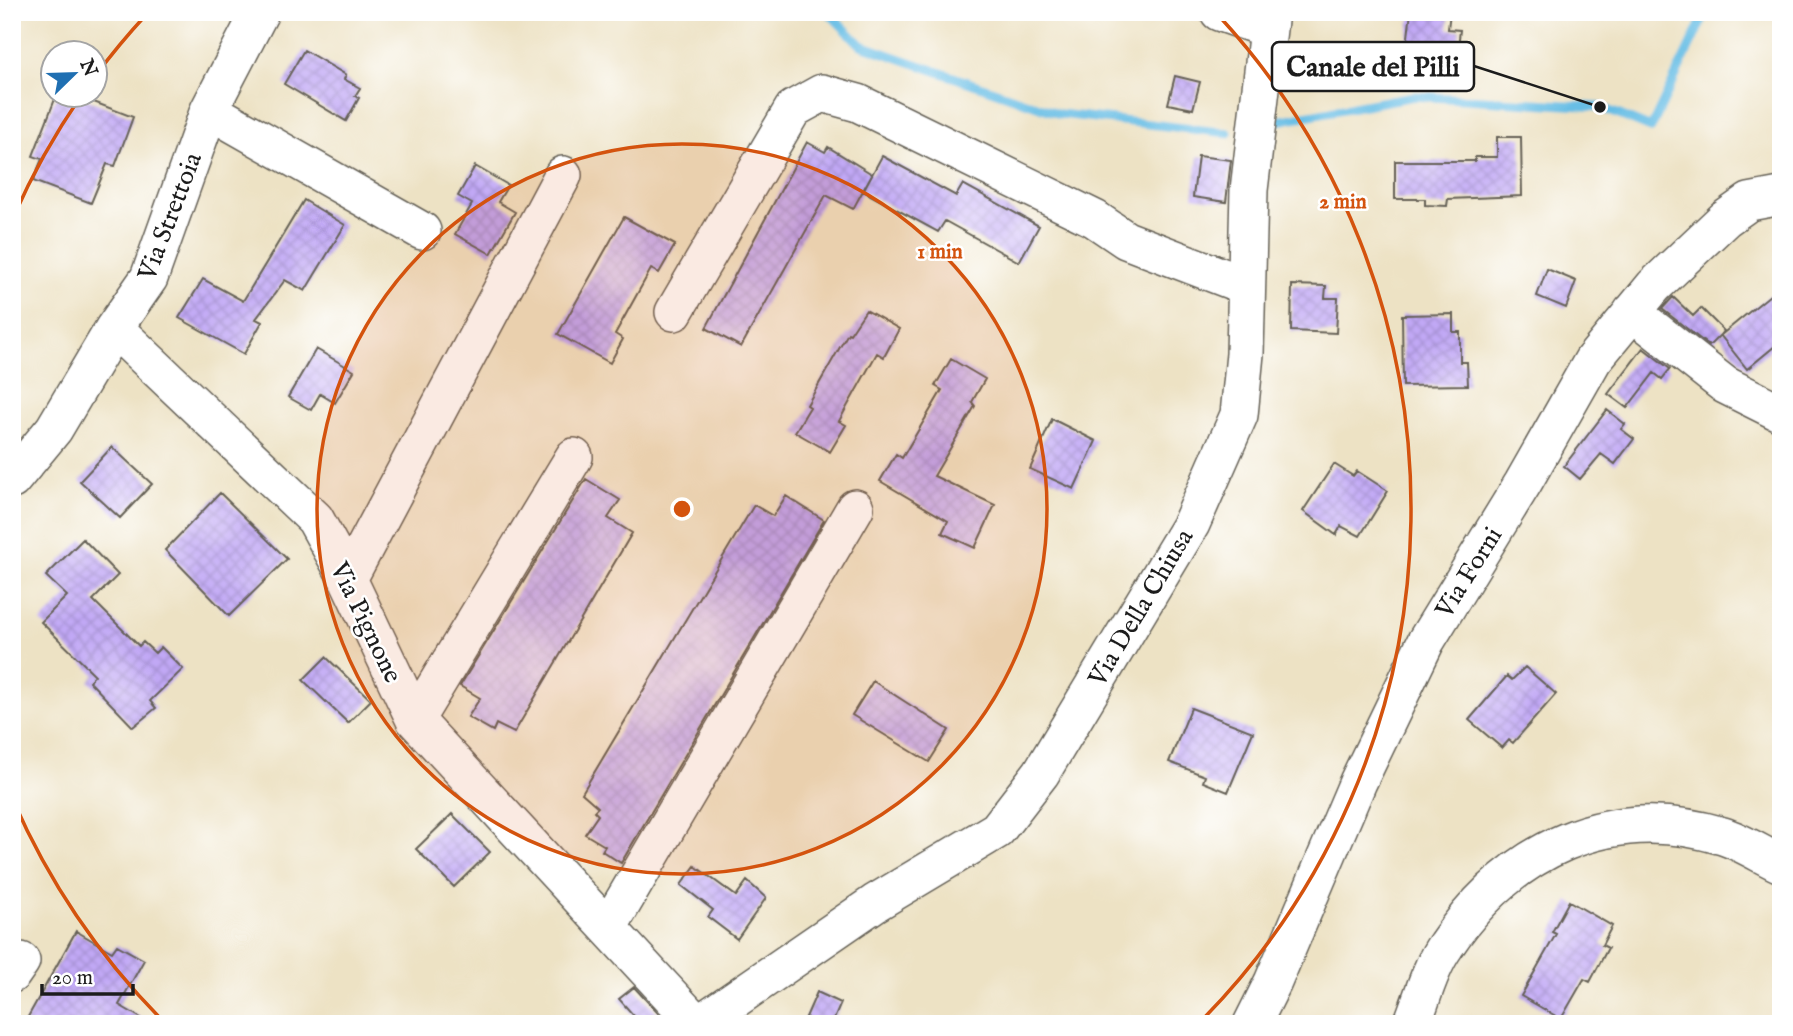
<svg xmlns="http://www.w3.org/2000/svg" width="1793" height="1036" viewBox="0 0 1793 1036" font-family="'IM FELL English',serif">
<defs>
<pattern id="building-cross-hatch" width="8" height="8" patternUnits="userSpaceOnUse" patternTransform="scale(1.75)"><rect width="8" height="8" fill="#c1a8f5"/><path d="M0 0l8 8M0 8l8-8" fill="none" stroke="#a590d1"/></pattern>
</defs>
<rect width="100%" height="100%" fill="#fff"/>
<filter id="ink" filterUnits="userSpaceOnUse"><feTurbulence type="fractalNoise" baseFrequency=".0143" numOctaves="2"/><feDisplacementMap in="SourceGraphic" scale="14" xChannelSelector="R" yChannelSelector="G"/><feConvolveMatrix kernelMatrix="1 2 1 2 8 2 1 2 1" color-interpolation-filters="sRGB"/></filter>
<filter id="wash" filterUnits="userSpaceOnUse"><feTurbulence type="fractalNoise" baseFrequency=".00686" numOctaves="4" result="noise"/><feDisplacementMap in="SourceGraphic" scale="28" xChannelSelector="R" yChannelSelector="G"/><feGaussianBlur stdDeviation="1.57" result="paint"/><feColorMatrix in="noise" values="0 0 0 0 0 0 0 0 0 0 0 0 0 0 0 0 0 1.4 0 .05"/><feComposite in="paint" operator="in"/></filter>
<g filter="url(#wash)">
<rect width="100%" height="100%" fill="#ede2c4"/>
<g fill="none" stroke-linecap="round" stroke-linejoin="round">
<path stroke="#68bee5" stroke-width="9" d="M828 12 861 45 1060 114 1228 133
M1266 123 1414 96 1600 107 1651 128 1706 12"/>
</g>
<g id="blocks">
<path fill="url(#building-cross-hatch)" d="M1411 12H1450L1448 29 1460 30 1456 65 1405 62Z
M304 50 346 75 344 79 360 88 355 96 359 98 346 121 284 84Z
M1175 76 1200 82 1193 109 1168 104Z
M57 94H73L133 117 115 166 107 164 91 203 33 181 42 159 33 156Z
M1497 137H1521L1522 196 1448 199 1447 206 1425 205V199H1395V161H1475V157H1497Z
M807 142 825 152 828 147 872 174 853 209 826 195 741 347 706 328Z
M882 156 956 196 963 184 1039 226 1019 262 945 221 938 232 863 191Z
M1198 156 1231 160 1226 202 1193 197Z
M475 166 508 185 498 202 515 212 491 254 455 234 472 204 458 196Z
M304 200 345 225 305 291 285 280 256 319 262 322 244 354 179 318 203 279 243 301Z
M624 217 675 245 659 273 651 269 615 334 623 339 610 363 558 334Z
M1547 269 1576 281 1566 308 1537 296Z
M1292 285 1326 286 1325 298H1338L1336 333 1291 331Z
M1781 286V341L1747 369 1720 335 1709 346 1662 309 1673 297 1693 316 1701 308 1724 331 1721 335Z
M866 310 899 329 884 357 877 353 839 421 846 425 830 452 795 432 810 407 807 405 848 333 850 334Z
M1453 314V332H1460V362H1467L1468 385 1403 386 1402 315Z
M1643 348 1670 369 1662 379 1654 373 1627 408 1608 394Z
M316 349 354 371 335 403 320 394 311 410 288 397Z
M951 359 985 379 972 402 975 406 934 476 995 505 975 548 942 533 948 521 880 481 896 454 902 458 942 390 935 386Z
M1607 410 1625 424 1621 429 1634 439 1615 464 1601 454 1580 479 1564 466Z
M1052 419 1096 441 1074 489 1030 469Z
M112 447 152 484 120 518 80 481Z
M1334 464 1353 476 1357 471 1388 491 1360 536 1341 526 1336 535 1303 511Z
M586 479 620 500 608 518 632 533 514 733 496 724 493 731 468 717 480 698 460 686Z
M220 493 287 559 229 616 165 550Z
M786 496 824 520 621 863 602 851 605 846 585 834 598 815 594 811 598 807 582 793 754 505 773 516Z
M83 539 118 575 93 600 139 646 143 642 155 653 161 647 183 669 150 701 156 708 133 727 89 681 95 675 41 622 67 596 46 576Z
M326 657 371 700 348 723 303 680Z
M1525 667 1556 694 1513 743 1509 740 1502 748 1469 720 1507 676 1512 680Z
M873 681 949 730 929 762 852 715Z
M1191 708 1253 732 1228 792 1203 782 1205 776 1169 762Z
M452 814 490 852 454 887 416 849Z
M695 866 736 896 747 881 766 898 737 939 708 917 713 910 681 885Z
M1569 901 1612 926 1602 945 1608 948 1590 982 1584 979 1561 1019 1521 996 1556 934 1552 932Z
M76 931 112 952 117 945 144 960 119 1005 151 1024H24Z
M634 987 668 1024H641L619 999Z
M817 992 841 1003 832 1024H803Z"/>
</g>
</g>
<g filter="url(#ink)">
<use href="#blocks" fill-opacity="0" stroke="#656157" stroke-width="2"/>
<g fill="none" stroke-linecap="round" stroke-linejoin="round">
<defs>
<path id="street" d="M1219 12 1268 29
M209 110 422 231
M674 312 793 109 822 93 858 103 1095 219 1126 240 1246 286
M1632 312 1725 385 1781 413
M114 328 315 519 348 579 415 720 697 1024
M12 480 54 429 114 328 149 278 209 110 260 12
M348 579 563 175
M415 720 574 457
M609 926 855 508
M12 974 21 961
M699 1024 875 903 997 830 1041 773 1191 524 1239 415 1245 354 1249 190 1270 12
M1252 1024 1273 982 1358 782 1426 641 1523 483 1593 360 1654 286 1725 219 1749 202 1781 196
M1412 1024C1422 999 1430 967 1446 945 1511 849 1608 802 1723 836 1742 842 1762 855 1781 864"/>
</defs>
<use href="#street" stroke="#656157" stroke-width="40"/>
<use href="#street" stroke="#fff" stroke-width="37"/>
</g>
</g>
<circle cx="682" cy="509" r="365" fill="#d4530e" fill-opacity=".12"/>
<g fill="none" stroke="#d4530e" stroke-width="3.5">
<circle cx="682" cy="509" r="365"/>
<path d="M162 1020A729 729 0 0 1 13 800M13 218A729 729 0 0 1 81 96M96 75A729 729 0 0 1 145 16M1219 16A729 729 0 0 1 1202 1020"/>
</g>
<g text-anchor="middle" stroke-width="5" stroke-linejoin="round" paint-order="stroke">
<g font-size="26" fill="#1c1c1c" stroke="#fff">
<text transform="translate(169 216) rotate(-69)" y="9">Via Strettoia</text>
<text transform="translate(1468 572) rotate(-58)" y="9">Via Forni</text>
<text transform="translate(1140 607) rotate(-59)" y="9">Via Della Chiusa</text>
<text transform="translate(367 622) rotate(64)" y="9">Via Pignone</text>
</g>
</g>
<circle cx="682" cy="509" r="10" fill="#d4530e" stroke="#fff" stroke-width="3.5"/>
<g font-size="21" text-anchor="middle" font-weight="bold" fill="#d4530e" stroke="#fff" stroke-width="5" stroke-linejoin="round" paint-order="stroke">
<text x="1343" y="208">2 min</text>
<text x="940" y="258">1 min</text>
</g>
<path fill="none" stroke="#1c1c1c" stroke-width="2.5" d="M1600 107L1474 66"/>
<circle fill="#1c1c1c" stroke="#fff" stroke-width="2.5" cx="1600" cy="107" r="7"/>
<rect fill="#fff" stroke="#1c1c1c" stroke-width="2.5" x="1272" y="42" width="202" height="49" rx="7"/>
<g font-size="28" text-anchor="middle" font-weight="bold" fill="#1c1c1c">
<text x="1373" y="76">Canale del Pilli</text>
</g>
<rect width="1793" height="1036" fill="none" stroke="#fff" stroke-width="42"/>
<g transform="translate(74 74) rotate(67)"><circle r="33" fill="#ffffff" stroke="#a4a4a4" stroke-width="2"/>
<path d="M0-5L12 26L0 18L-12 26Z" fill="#1f6fb2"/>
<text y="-10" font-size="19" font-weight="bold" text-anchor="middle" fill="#1c1c1c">N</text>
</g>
<path d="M42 984v10h91v-10" fill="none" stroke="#1c1c1c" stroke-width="3.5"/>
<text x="52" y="984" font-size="21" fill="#1c1c1c" stroke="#ffffff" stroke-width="5" paint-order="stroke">20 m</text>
</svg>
